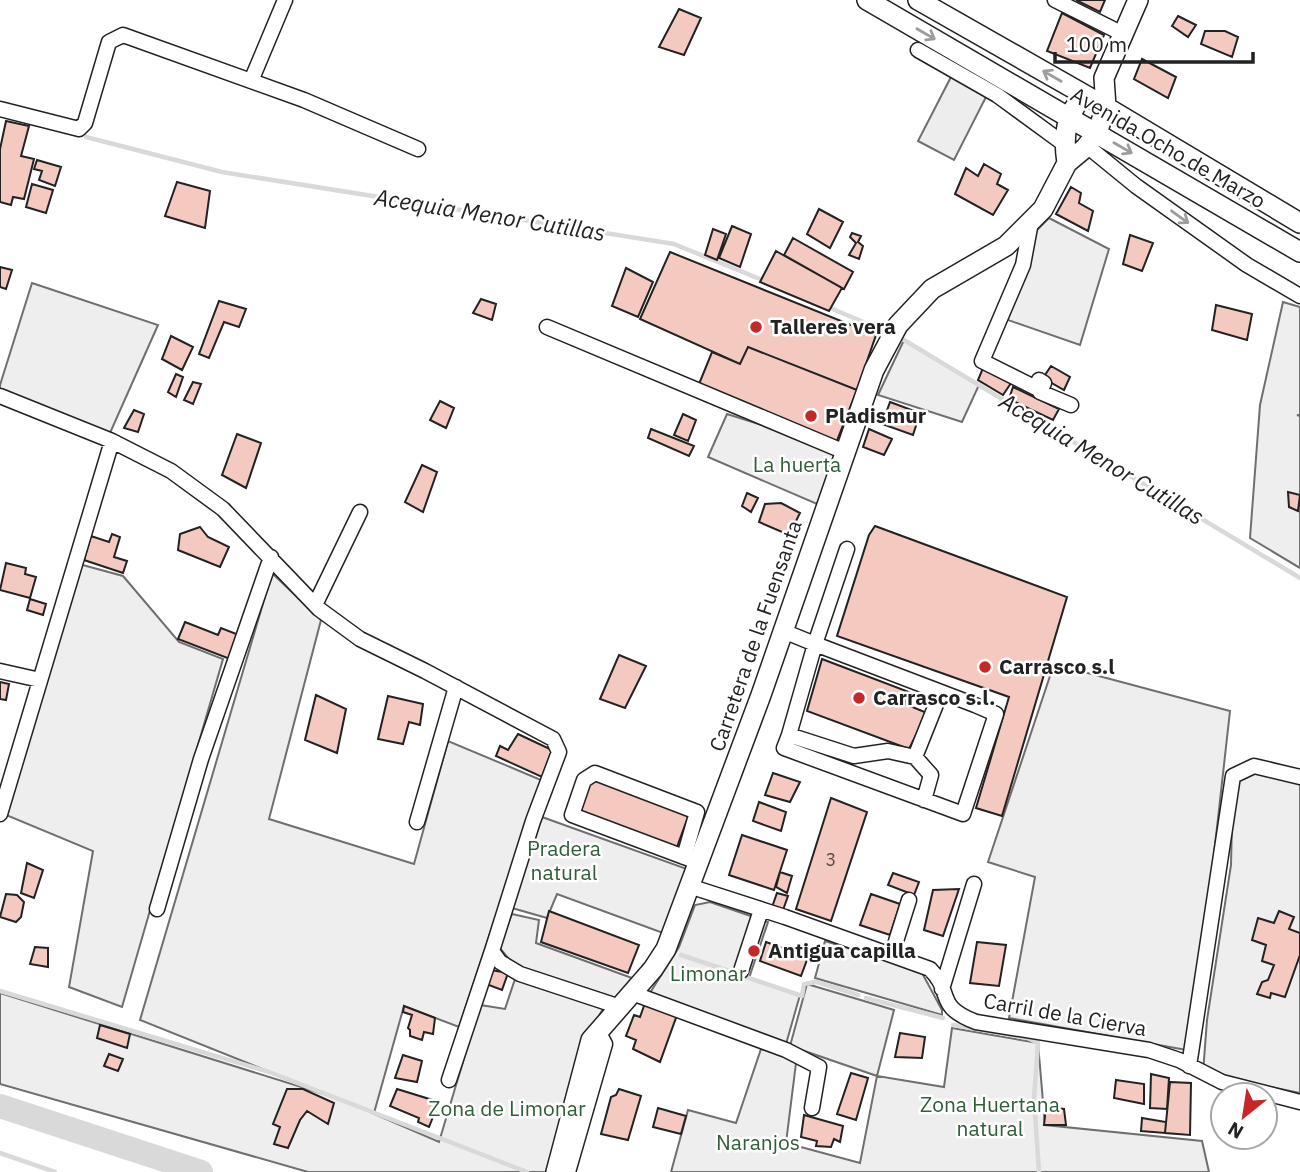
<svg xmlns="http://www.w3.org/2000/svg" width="1300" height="1172" viewBox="0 0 1300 1172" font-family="'IBM Plex Sans',sans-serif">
<rect width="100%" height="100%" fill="#fff"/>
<path fill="#eee" stroke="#6f6f6f" stroke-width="2" d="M1049 218 1109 249 1080 345 1005 319 1034 233Z
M32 283 158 325 110 433 0 392V385Z
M1283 302 1300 307V415H1297L1300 416V568L1250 538 1260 405Z
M904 340 979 385 962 422 878 395Z
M727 414 840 450 817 504 708 457Z
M79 564 123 576 179 642 223 659 122 1007 69 987 93 851 6 815Z
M272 573 321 620 269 819 414 864 448 741 541 780 459 1027 404 1006 374 1113 370 1112 439 1142 480 1005 505 1009 517 973 603 1009 583 1042 546 1172H308L0 1084V993L330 1096 140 1020Z
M1054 664 1230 711 1192 1051 1009 1018 1035 877 988 862Z
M1262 768 1300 779V1093L1203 1073 1207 1020 1231 865 1233 776Z
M542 817 687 869 663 933 557 894 547 918 512 908Z
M710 902 768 922 749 978 800 995 786 1044 648 996 679 947 695 905Z
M512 914 539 920 536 943 632 978 616 998 514 965 499 947Z
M825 941 921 971 942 1010V1015L815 978Z
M807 984 894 1010 877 1076 944 1087 952 1028 1038 1043 1045 1125 1202 1141 1209 1172H671L688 1110 736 1123 761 1049 797 1055 786 1143 860 1163 877 1076 790 1046Z"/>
<path fill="#ededed" stroke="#6f6f6f" stroke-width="2" d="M952 75 987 95 954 160 918 141Z"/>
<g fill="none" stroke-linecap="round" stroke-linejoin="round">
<path stroke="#d9d9d9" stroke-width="4.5" d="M86 137 222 172 674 244 765 281
M828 307 882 330
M904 340 1300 578
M681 955 738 974
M743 976 802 996 804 984 817 982 858 995
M0 991 269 1072 527 1172
M866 998 943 1018
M953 1025 1028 1038 1038 1043 1034 1098 1039 1172
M0 1153 55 1172"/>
<path stroke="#d9d9d9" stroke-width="24" d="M0 1106 201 1172"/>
</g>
<path fill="#f3c9c0" stroke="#222" stroke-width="2" d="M1076 0H1105L1100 12Z
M679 9 701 18 684 55 659 47Z
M1062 13 1104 35 1090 68 1047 51Z
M1178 16 1196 25 1188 37 1172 26Z
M1205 31H1225L1238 37 1232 57 1201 44Z
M1142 59 1176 77 1168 98 1134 79Z
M6 121 29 126 21 156 34 159 24 199 13 197 11 205 0 202V149Z
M37 160 61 167 55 186 39 180 42 171 34 169Z
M984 164 1001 174 997 184 1008 190 993 215 955 194 966 168 978 176Z
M177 182 210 191 205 228 165 216Z
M32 184 53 190 46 213 26 207Z
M1071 187 1081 193 1079 203 1093 211 1088 231 1056 214Z
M819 209 843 222 830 248 807 234Z
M732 226 751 234 740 267 719 258Z
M713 229 726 234 717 260 705 255Z
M852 233 861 236 858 242 863 246 859 259 849 255 856 243 850 237Z
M1130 235 1153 243 1142 271 1123 264Z
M793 238 853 272 844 289 784 255Z
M776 251 842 288 829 311 760 282Z
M670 252 876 335 857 390 748 347 740 364 640 319Z
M0 267 12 270 6 289 0 287Z
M626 268 653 282 638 317 612 306Z
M481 299 496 304 492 320 473 313Z
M219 301 246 309 239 327 224 322 209 358 199 354Z
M1216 305 1252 314 1247 340 1212 330Z
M171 336 193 347 182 370 162 359Z
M748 347 857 390 836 443 699 384 712 352 740 364Z
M1051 366 1070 377 1064 390 1043 378Z
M983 368 1011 383 1003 395 978 380Z
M176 374 183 377 176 397 168 392Z
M193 382 201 384 193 404 184 400Z
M1013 387 1059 409 1053 420 1009 399Z
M440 401 454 408 446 428 430 420Z
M890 402 920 413 913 435 882 424Z
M134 410 144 414 138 432 124 428Z
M683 414 696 420 688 441 674 435Z
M651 429 694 446 689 456 648 438Z
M869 429 892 439 884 455 863 447Z
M237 434 261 443 246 488 222 475Z
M422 465 437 472 423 512 405 502Z
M1288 492 1300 495 1298 511 1289 507Z
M747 493 758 498 751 512 742 506Z
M781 503 800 513 789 535 759 522 765 504Z
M875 526 1067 597 1002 816 976 808 1009 697 837 636 869 535Z
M200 527 208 537 229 547 220 567 178 550 180 534Z
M112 534 120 537 114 557 127 561 123 573 84 560 91 536 109 542Z
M6 563 26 568 25 574 36 577 30 598 0 590Z
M30 599 46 604 43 615 27 610Z
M185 622 218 635 221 628 239 635 230 659 178 639Z
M619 655 646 666 625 708 600 699Z
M822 659 909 692 905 704 927 713 909 749 807 711Z
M0 682 9 684 6 700 0 699Z
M316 695 346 709 337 753 305 740Z
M388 696 423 704 420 725 409 722 403 744 378 739Z
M518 734 552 750 542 777 496 756 500 746 508 750Z
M773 773 800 782 790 802 765 795Z
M593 779 689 814 677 847 579 811 587 783Z
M831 798 867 812 831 921 796 909Z
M759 802 786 812 781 831 753 821Z
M742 835 787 850 774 890 729 875Z
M27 863 43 870 34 898 21 893Z
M780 872 792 876 787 893 776 887Z
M893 873 919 882 914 895 888 885Z
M959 889 943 936 924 930 933 890Z
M777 893 788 896 783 910 772 907Z
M6 894 17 895 24 902 21 917 16 922 0 917Z
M871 894 900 904 890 935 860 925Z
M549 911 639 945 628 973 541 942Z
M1279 911 1294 917 1289 929 1300 933V955L1285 997 1271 993 1270 998 1257 994 1262 982 1268 980 1274 965 1262 961 1266 945 1252 940 1258 918 1274 923Z
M766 942 808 957 801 976 760 961Z
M977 942 1006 945 999 986 970 983Z
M35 947 48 948V967L30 964Z
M491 970 508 973 502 990 486 984Z
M645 1003 677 1015 660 1062 633 1049 636 1040 626 1036 634 1015 640 1017Z
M404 1006 435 1018 433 1034 424 1032 422 1040 410 1036V1030L408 1028 412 1015 403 1012Z
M100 1025 130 1034 127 1048 97 1038Z
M900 1033 925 1037 922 1058 895 1057Z
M109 1054 123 1059 118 1071 104 1066Z
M403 1055 422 1061 417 1082 395 1078Z
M851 1073 868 1078 856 1120 837 1114Z
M1151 1074 1169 1078 1167 1109 1150 1108Z
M1116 1080 1144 1084V1104L1114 1098Z
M1170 1082 1191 1083 1190 1135 1165 1133Z
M287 1089H303L334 1103 328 1124 307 1111 300 1120 288 1148 274 1144 280 1127 273 1124Z
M397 1089 439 1102 429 1127 418 1122 419 1118 390 1106Z
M619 1089 641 1096 628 1140 601 1134 611 1097 616 1095Z
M1046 1107 1064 1109 1066 1125H1044Z
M658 1108 686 1116 681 1134 653 1127Z
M804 1115 843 1126 840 1142 834 1139 831 1147 816 1146 817 1141 801 1137Z
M1142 1118 1166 1122 1165 1133 1141 1131Z"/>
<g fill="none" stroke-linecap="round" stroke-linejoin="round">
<defs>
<path id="minor" d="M1055 0 1123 34
M918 50 997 95 1064 144
M251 81 285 0
M0 109 79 129 85 123 109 42 123 35 304 100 418 149
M1087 146 1136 186 1247 265 1300 296
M1031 222 1023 265 982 361 1036 388 1039 380 1044 383 1040 392 1071 405
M547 327 845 452
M0 396 112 441 171 471 223 509 319 609 360 639 425 671 553 739 559 752 533 821 492 951 500 962 520 974 620 1007
M315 605 360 512
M783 631 815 644
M0 671 40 680
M789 735 784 748 963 814 996 714 975 705 815 644 789 735 854 756 888 751 915 757 941 692 815 644 847 549
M915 757 931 775 924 800
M0 814 112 441
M417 822 456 687
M684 857 697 812 595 773 584 780 572 815 684 857 698 862
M689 886 785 917 930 969C954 993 934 1006 976 1022L1149 1050 1179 1060 1222 1082 1300 1102
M157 909 201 759 271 557
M892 954 909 900
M741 971 761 910
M942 989 974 884
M632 993 786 1050 819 1067 812 1108
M1189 1066 1233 776 1254 766 1300 777
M449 1080 492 951
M568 1172 605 1044 598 1031"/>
<path id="major" d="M867 0 1300 252
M918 0 1106 107 1300 223
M1067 163C1064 143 1064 124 1075 107
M556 1172 591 1040 653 969 666 949 761 695 874 370 898 325 932 289 1006 246 1043 209 1067 163 1085 148 1097 133 1106 107 1104 78 1138 0"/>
</defs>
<use href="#minor" stroke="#222" stroke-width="17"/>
<use href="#major" stroke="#222" stroke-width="22"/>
<use href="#minor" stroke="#fff" stroke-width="14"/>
<use href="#major" stroke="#fff" stroke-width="19"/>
</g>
<defs><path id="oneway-shaft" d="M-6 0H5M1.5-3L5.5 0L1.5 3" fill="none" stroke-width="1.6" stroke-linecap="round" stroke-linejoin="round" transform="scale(1.75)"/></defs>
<g stroke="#9c9c9c">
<use href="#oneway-shaft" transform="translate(926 34) rotate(30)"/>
<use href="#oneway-shaft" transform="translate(1052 76) rotate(-150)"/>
<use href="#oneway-shaft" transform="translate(1123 148) rotate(30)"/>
<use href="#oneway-shaft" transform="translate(1180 217) rotate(36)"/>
</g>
<g fill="#c62828" stroke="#fff" stroke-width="2.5">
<circle cx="756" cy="327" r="7"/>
<circle cx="811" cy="416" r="7"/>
<circle cx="985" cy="667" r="7"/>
<circle cx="859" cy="698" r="7"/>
<circle cx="754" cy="951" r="7"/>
</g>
<g text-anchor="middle" stroke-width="5" stroke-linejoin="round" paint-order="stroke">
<g font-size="18" fill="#564c4a">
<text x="831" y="866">3</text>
</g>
<g font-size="21" fill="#222" stroke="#fff">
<text transform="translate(1168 148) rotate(30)" y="7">Avenida Ocho de Marzo</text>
<text transform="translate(756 636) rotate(-71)" y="7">Carretera de la Fuensanta</text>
<text transform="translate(1065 1015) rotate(10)" y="7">Carril de la Cierva</text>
</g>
<g font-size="21" font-weight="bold" fill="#222" stroke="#fff" text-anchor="start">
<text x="770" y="334">Talleres vera</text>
<text x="825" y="423">Pladismur</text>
<text x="999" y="674">Carrasco s.l</text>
<text x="873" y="705">Carrasco s.l.</text>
<text x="768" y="958">Antigua capilla</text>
</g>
<g font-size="21" fill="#2f5e38" stroke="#fff">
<text x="797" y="472">La huerta</text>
<text x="564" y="856">Pradera<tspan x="564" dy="24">natural</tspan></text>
<text x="708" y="981">Limonar</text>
<text x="990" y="1112">Zona Huertana<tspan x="990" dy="24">natural</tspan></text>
<text x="507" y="1116">Zona de Limonar</text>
<text x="758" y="1150">Naranjos</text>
</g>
<g font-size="23" font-style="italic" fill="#222" stroke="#fff">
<text transform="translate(490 215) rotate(9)" y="8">Acequia Menor Cutillas</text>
<text transform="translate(1102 459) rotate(31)" y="8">Acequia Menor Cutillas</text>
</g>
</g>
<g transform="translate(1244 1116) rotate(210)"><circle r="33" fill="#ffffff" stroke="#a7a7a7" stroke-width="2"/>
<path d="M0-5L12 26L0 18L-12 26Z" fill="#c62828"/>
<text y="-10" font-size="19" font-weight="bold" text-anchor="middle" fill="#222222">N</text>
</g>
<path d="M1055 52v10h198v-10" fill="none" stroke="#222222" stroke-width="3.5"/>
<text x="1066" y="52" font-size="21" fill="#222222" stroke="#ffffff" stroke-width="5" paint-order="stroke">100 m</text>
</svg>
